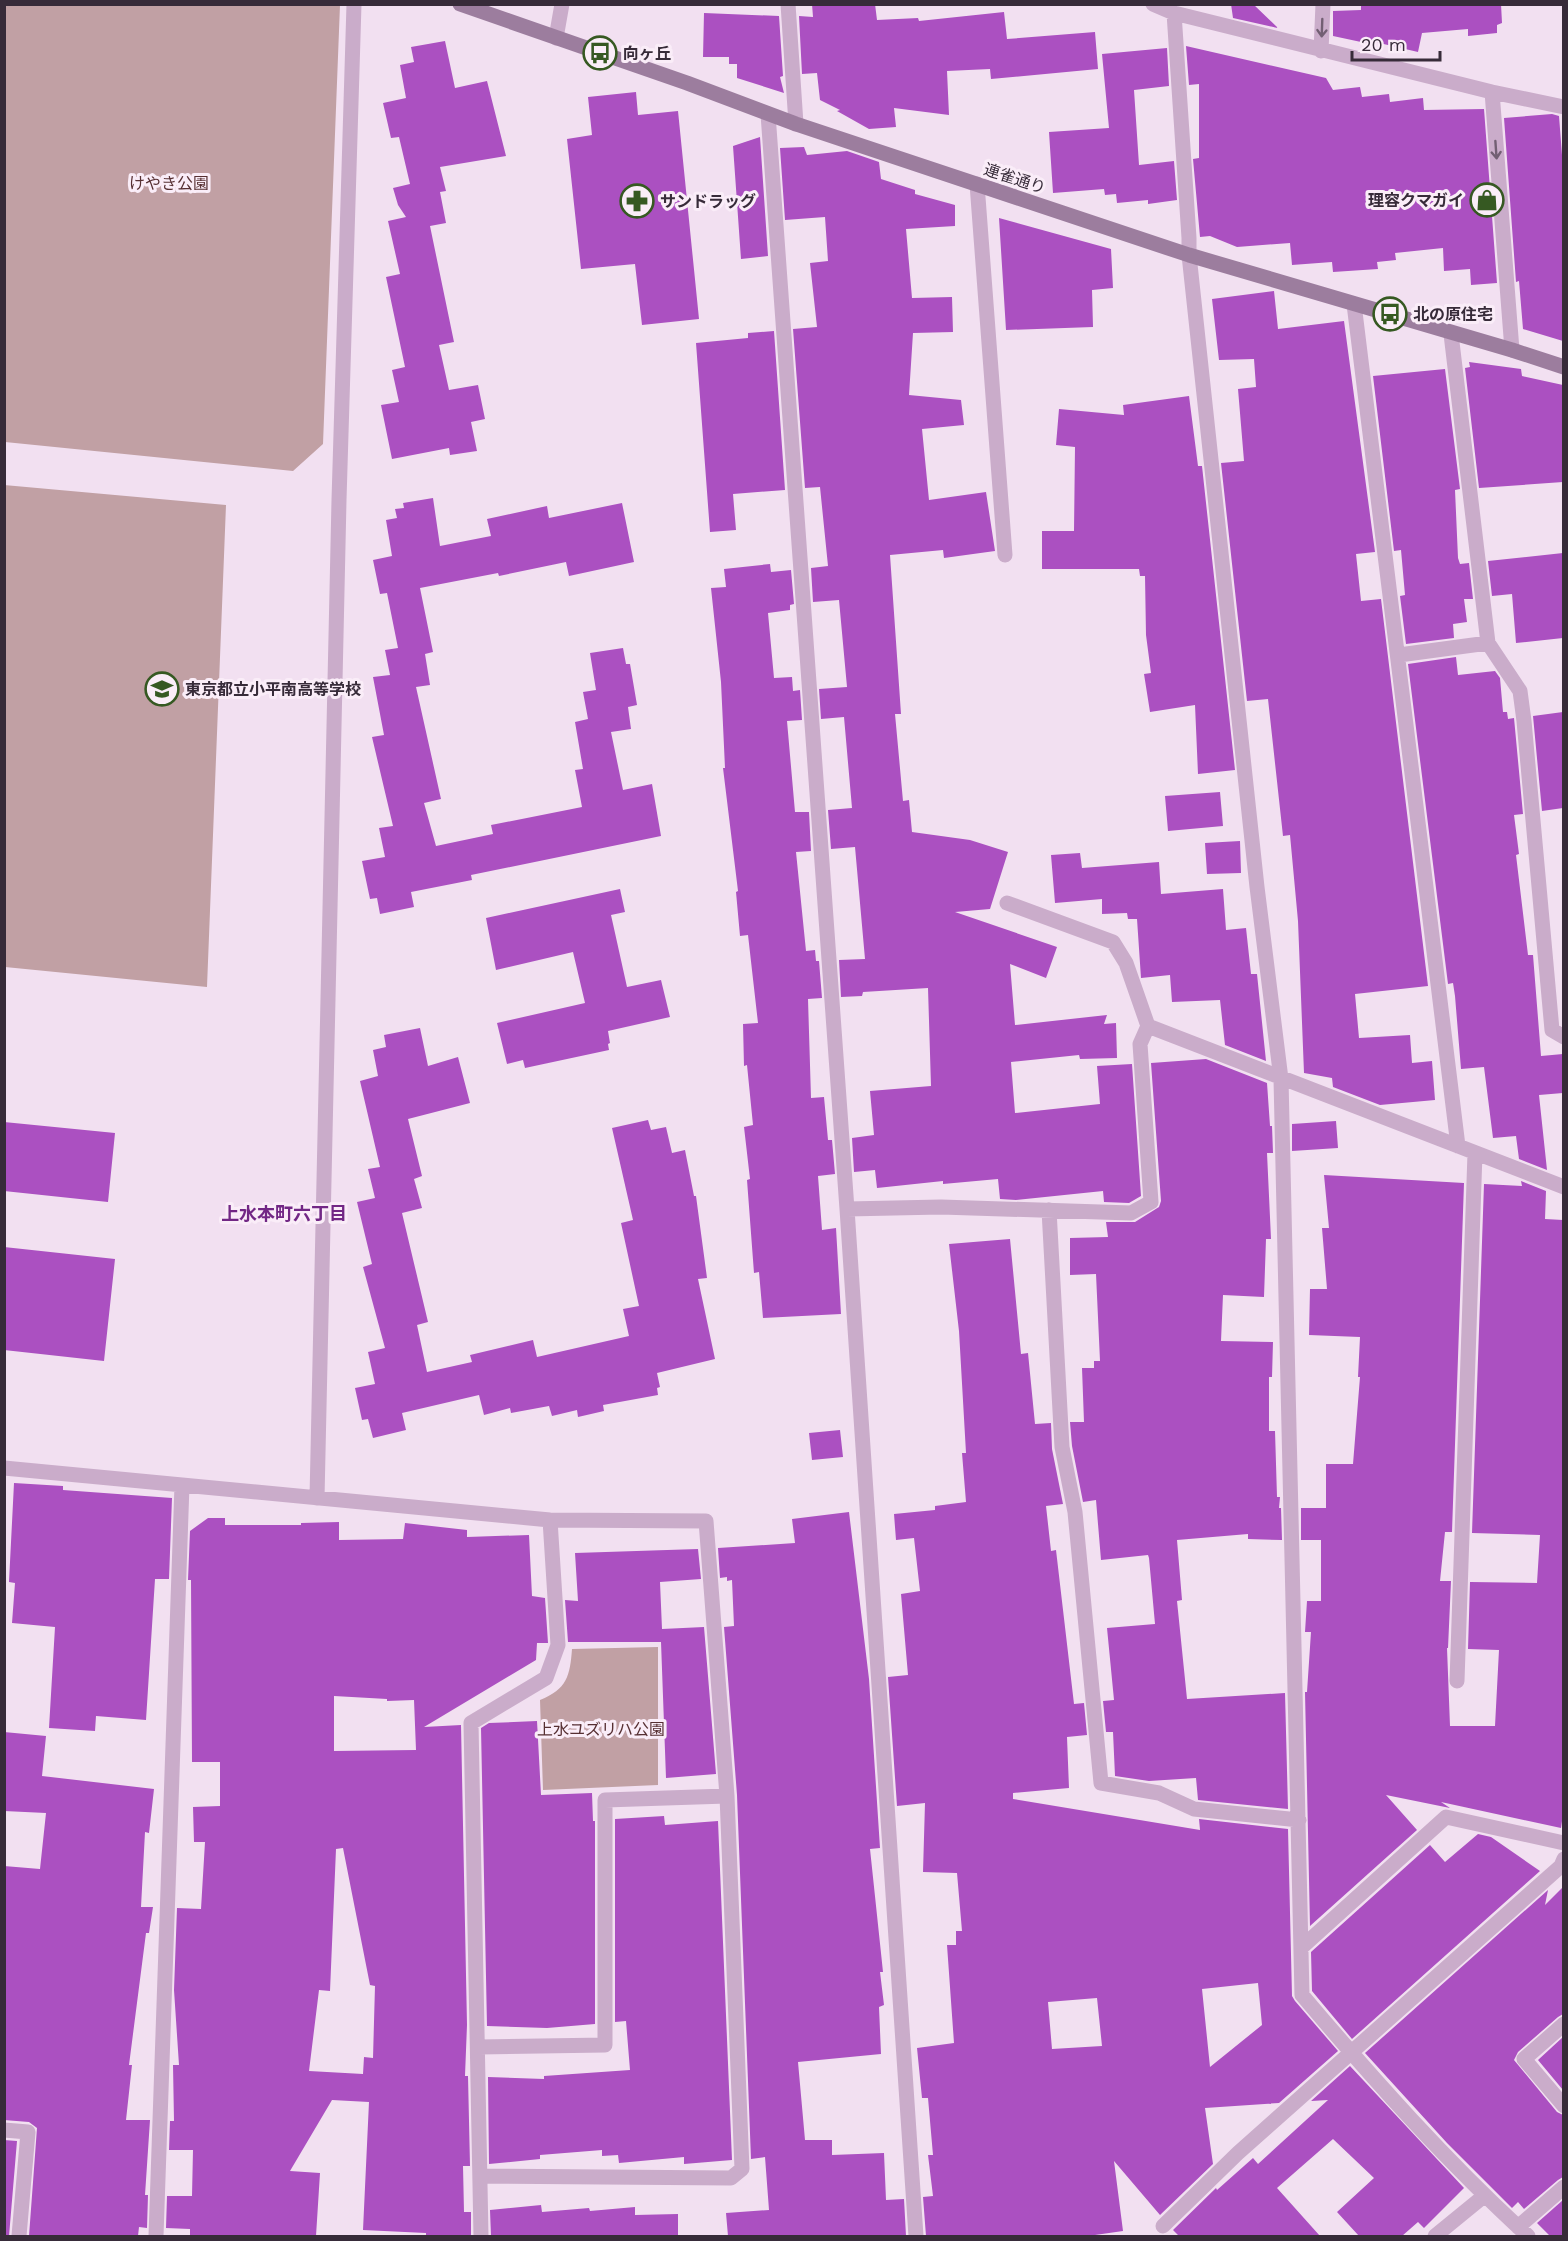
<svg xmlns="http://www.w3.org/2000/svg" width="1568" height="2241" viewBox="0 0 1568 2241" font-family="'Work Sans','Noto Sans JP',sans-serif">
<rect width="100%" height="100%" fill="#f2e0f1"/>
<path fill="#c1a0a4" d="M5 4 340 5 323 444 293 471 5 442Z
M4 485 226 505 207 987 5 967Z
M658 1647V1785L543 1790 540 1700C567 1689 570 1676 572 1649Z"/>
<path fill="#ab50c1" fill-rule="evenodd" d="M812 4H875L877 20 918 18 919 21 1004 12 1007 39 1095 32 1098 69 991 79 990 69 947 71 949 115 894 108 896 127 869 129 837 111 840 110 820 100 817 73 802 74 799 16 813 17Z
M1231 4H1253L1278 28 1233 18Z
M1361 4H1501L1502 23 1497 25V33L1468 36V29L1422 33 1418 52 1375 42V45L1333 36V11L1361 10Z
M704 13 779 16 783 76 780 77 784 93 737 78V64H729V57H703Z
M445 41 455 88 487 81 506 156 440 167 446 191 440 192 446 223 430 226 454 342 439 345 449 390 478 385 485 419 471 422 477 451 450 455 449 448 392 459 381 405 399 402 392 370 405 367 386 277 400 274 388 221 406 217 398 205 393 188 410 184 399 137 391 138 383 103 406 98 400 65 414 62 411 47Z
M1186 46 1326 78 1333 90 1360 87 1362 97 1389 94 1390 102 1423 98 1424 110 1484 109 1497 283 1471 285 1470 269 1444 271 1443 248 1395 253 1396 260 1377 262 1378 269 1333 272 1332 262 1292 265 1290 243 1237 247 1210 236 1200 237 1193 159 1199 158V84L1189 85Z
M1167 48 1169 86 1134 90 1139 165 1174 161 1177 200 1148 204V200L1117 203 1116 194 1105 195 1104 189 1053 193 1049 132 1109 128 1102 54Z
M636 92 638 115 678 111 699 319 642 325 635 264 581 269 567 139 592 135 588 97Z
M1552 114 1559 116 1563 168V341L1523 329 1519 281 1516 282 1504 118Z
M760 137 768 256 741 259 733 146Z
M804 147 807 155 847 151 879 162 881 179 915 190V194L955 205V226L906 229 912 298 952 297 953 332 913 333 909 395 961 400 964 425 922 429 929 500 986 492 995 551 944 558 943 550 890 555 901 714H895L903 801 909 800 912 832 970 840 1008 852 990 909 955 912 1057 947 1046 978 1010 964 1015 1025 1107 1015 1104 1024 1116 1023 1117 1058 1080 1059 1079 1055 1011 1062 1015 1113 1100 1104 1097 1066 1132 1064 1141 1196 1129 1203 1104 1202 1103 1191 1016 1200 1000 1199 998 1179 943 1184V1181L877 1188 875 1170 854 1172 852 1138 874 1135 870 1091 931 1086 928 988 863 992 862 996 841 997 839 960 865 959 855 847 831 849 828 810 852 808 844 717 821 719 819 689 847 687 839 600 813 602 811 568 828 566 820 487 805 488 793 329 817 327 810 263 828 261 825 217 785 220 780 148Z
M999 218 1111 249 1113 288 1092 290 1093 327 1006 330Z
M1274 291 1278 329 1344 321 1375 552 1356 554 1361 601 1381 599 1428 986 1355 994 1359 1038 1410 1035 1412 1063 1432 1061 1435 1100 1380 1105 1333 1087 1332 1078 1304 1073 1298 921 1290 835 1283 836 1268 699 1247 701 1221 463 1244 461 1238 389 1256 387 1254 359 1219 360 1212 299Z
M774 331 785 490 733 494 736 530 710 532 696 343 748 338V333Z
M1469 362 1521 369 1522 376 1563 385V482L1479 488 1465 368 1470 367Z
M1445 369 1460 489 1455 490 1458 558 1460 564 1469 563 1473 599H1464L1467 622 1453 624 1454 638 1406 644 1400 596 1405 595 1401 550 1394 551 1373 376Z
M1189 396 1198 466H1202L1235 770 1198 774 1195 705 1150 712 1144 674 1151 673 1146 635 1145 576H1140L1139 569H1042V531H1074L1075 447 1056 445 1059 409 1124 415 1123 405Z
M433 498 440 546 491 536 487 519 547 506 549 518 622 503 634 562 569 576 566 562 499 576 498 573 420 588 433 652 425 654 430 685 416 687 441 799 424 803 436 846 493 834 491 825 582 807 575 770 583 769 575 722 588 719 583 692 596 690 590 653 623 648 626 664H630L637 705 628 707 631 729 611 732 623 790 652 784 661 836 471 875 472 880 411 892 414 907 380 914 377 898 370 899 362 861 385 857 379 828 393 826 372 737 384 735 373 677 390 675 385 650 398 648 387 593 380 594 373 560 392 556 386 520 397 518 395 509 404 508 403 503Z
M1563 553V638L1516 643 1512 594 1492 596 1488 561Z
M770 564 771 572 791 570 794 604 790 605V610L768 613 774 678 792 677 793 691 800 690 802 720 787 721 795 812H809L811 851 796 852 806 951 815 950 816 961H819L822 998 808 999 811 1098 824 1097 828 1140H832L835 1174 818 1176 822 1230 836 1228 841 1314 763 1318 759 1272 754 1273 747 1180 750 1179 744 1127 753 1125 747 1065 744 1066 743 1024 758 1023 748 935 740 936 736 892 738 891 723 768H725L721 682 711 588 726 587 724 569Z
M1456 657 1458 675 1495 671 1500 678 1503 712H1507L1508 719 1514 718 1523 814 1514 815 1519 854 1516 855 1528 955H1533L1541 1056 1563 1054V1093L1539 1095 1547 1170 1519 1159 1516 1136 1493 1138 1484 1067 1461 1069 1455 996 1453 983 1448 984 1408 664Z
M1563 712V808L1542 811 1533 716Z
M1220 792 1223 826 1168 831 1165 796Z
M1240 841 1241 873 1207 874 1205 843Z
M1080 853 1082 868 1159 862 1161 894 1223 889 1226 930 1246 928 1251 974H1257L1266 1061 1225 1045 1220 1000 1172 1002 1170 975 1141 978 1137 919H1128L1127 913 1102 914V899L1055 903 1051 855Z
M620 889 625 912 611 915 627 987 661 980 670 1017 608 1031 610 1043 608 1044 609 1050 525 1068 523 1060 507 1064 497 1023 585 1003 573 952 496 970 486 918Z
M420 1028 428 1066 458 1057 470 1103 408 1119 422 1176 414 1179 422 1208 402 1213 428 1322 417 1325 427 1372 472 1362 470 1355 533 1340 537 1357 629 1336 623 1309 639 1306 621 1223 633 1220 612 1128 648 1120 651 1130 666 1127 672 1153 685 1150 694 1196H696L707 1278 698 1279 715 1359 657 1373 660 1387 657 1388 658 1395 603 1405 604 1411 578 1417 577 1410 552 1416 549 1406 511 1413 510 1408 484 1415 479 1395 402 1413 406 1430 373 1438 368 1419 362 1420 355 1388 375 1384 368 1352 385 1348 363 1267 372 1264 357 1202 375 1198 368 1169 380 1167 360 1081 378 1076 373 1050 386 1047 384 1035Z
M1206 1059 1267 1083 1270 1126H1272L1273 1153H1267L1271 1239H1266L1264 1297 1223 1295 1221 1341 1273 1342 1272 1377H1269V1431H1275L1277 1497H1280L1279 1508H1281L1282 1540 1248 1539V1534L1177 1540 1182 1600 1177 1601 1187 1699 1285 1693 1288 1809 1198 1800 1196 1778 1149 1781 1115 1776 1113 1732H1106L1103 1701 1114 1700 1107 1628 1155 1624 1149 1558 1148 1555 1101 1560 1096 1500 1083 1502 1072 1446 1070 1422H1084L1082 1368H1094V1361H1100L1096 1274 1070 1275V1238L1108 1237 1106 1222H1135L1159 1207 1161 1201 1151 1063Z
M1336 1121 1338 1148 1292 1151V1124Z
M4 1122 115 1133 108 1202 4 1191Z
M1324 1175 1464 1183 1452 1532H1445L1440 1581H1451L1448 1648H1447L1450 1726H1495L1499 1650 1468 1649 1470 1582 1537 1583 1540 1535 1472 1533 1484 1184 1522 1186 1521 1181 1546 1191 1545 1219 1563 1220V1814L1561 1828 1441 1802 1450 1808 1386 1795 1417 1830 1310 1926 1305 1692H1307L1311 1632H1305L1307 1601H1321V1540H1301V1508H1326V1464H1353L1360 1377H1358L1360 1337 1309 1335 1310 1289H1327L1322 1228H1329Z
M1010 1239 1021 1354 1028 1353 1035 1424 1051 1423 1052 1449 1063 1504 1046 1506 1051 1551 1056 1550 1074 1704 1084 1703 1087 1735 1067 1737 1069 1788 1013 1793V1799L1200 1830 1199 1819 1288 1829 1292 1996 1295 2001 1338 2051 1279 2103 1205 2108 1213 2164 1160 2215 1114 2161 1123 2231 1088 2236H926L923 2197 933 2196 928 2155H933L928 2098H922L917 2048 954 2043 947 1945H956V1931H962L957 1873 923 1872 925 1803 897 1806 888 1677 908 1675 901 1594 920 1591 914 1538 896 1540 894 1514 935 1510V1506L966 1502 962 1453H966L959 1331 949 1244ZM1258 1983 1262 2025 1210 2067 1202 1989ZM1097 1998 1102 2046 1052 2049 1048 2002Z
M4 1247 115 1259 104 1361 4 1350Z
M840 1430 843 1457 812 1460 809 1433Z
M14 1483 63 1486V1490L172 1498 169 1579H155L146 1720 96 1716 95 1731 49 1728 55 1627 12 1623 15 1583 9 1582Z
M849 1512 869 1679 880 1848 870 1849 883 1972H880L884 2005 879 2007 881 2054 798 2062 805 2140H832V2155L884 2153 886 2200 904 2199 906 2236H728L726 2213 769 2210 765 2157 751 2159 737 1795 724 1627 734 1626 732 1580 727 1581V1577L720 1578 718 1548 795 1543 792 1519Z
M208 1518H225V1525H301V1523L339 1522V1540L403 1539 405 1523 467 1530V1537L529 1535 532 1596 545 1598 548 1643H537L536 1660 424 1727 461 1725 467 2025 465 2076H468L470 2166H463L464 2212H471V2236H426V2233L363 2230 369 2102 332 2100 290 2171 320 2173 316 2236H190V2229L166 2228 167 2196H192L193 2150H169L170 2121H174L173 2065H179L174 1990 177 1908 201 1909 205 1842H194L193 1807 220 1806V1762H192L191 1580H188L190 1531ZM334 1696 387 1699V1701L414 1700 416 1750 334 1751ZM343 1848 370 1985 375 1986 373 2058 364 2057 363 2074 309 2071 319 1990 330 1991 336 1849Z
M698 1549 701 1579 660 1582 662 1629 704 1627 716 1774 666 1778 661 1642H568L565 1600 578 1601 575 1553Z
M537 1721 541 1795 592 1793 593 1821H595V2024L547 2028 487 2026 481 1728 489 1723Z
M4 1732 46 1736 42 1776 154 1789 149 1833 145 1832 141 1907H153L149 1933H146L129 2065H132L126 2120H150L145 2195H148L147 2228 139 2227 138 2236H29L37 2128 29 2122 4 2120V1866L40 1869 46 1813 4 1811Z
M664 1816 665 1825 718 1821 732 2160 684 2164V2157L619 2163 618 2155 602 2156V2150L540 2155V2159L489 2164 488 2077 544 2079V2076L630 2070 626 2021 615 2022V1819Z
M1478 1834 1491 1837 1540 1871 1352 2039 1312 1991 1311 1952 1430 1845 1445 1862Z
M1563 1887V2014L1558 2017 1518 2052 1514 2060 1557 2112 1563 2115V2177L1558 2180 1524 2209 1518 2202 1512 2208 1447 2143 1365 2053 1548 1890 1545 1905Z
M1563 2037V2090L1538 2060Z
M1350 2066 1464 2188 1424 2228 1418 2222 1402 2236H1359L1337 2212 1374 2178 1333 2139 1277 2188 1320 2236H1179L1173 2230 1216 2188 1217 2190 1253 2158 1258 2164 1328 2100 1311 2101Z
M4 2140 17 2141 9 2236H4Z
M1563 2200V2236H1550L1537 2223Z
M541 2205 542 2212 589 2208 590 2211 635 2207V2215L678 2214V2236H491L490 2210Z"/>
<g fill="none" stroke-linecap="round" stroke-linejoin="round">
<path stroke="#caacca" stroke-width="15" d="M788 4 796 124
M1153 4 1174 13 1492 92 1564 107
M1174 13 1189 238V255L1257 887 1281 1079 1302 1995C1373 2079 1447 2162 1528 2236
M556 38 562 4
M1321 51 1323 4
M1492 92 1512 350
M768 114 847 1209 916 2236
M977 184 1005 555
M1354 304 1458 1146
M1451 334 1488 643 1520 691 1524 721 1552 1030 1564 1037
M1399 655 1488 643
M1007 903 1113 942 1126 963 1148 1026 1564 1187
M847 1209 941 1207 1131 1213 1151 1202 1140 1044 1148 1026
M1049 1210 1062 1447 1075 1512 1101 1783 1159 1793 1194 1809 1299 1820
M4 1468 550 1520 706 1521 727 1796 742 2169 731 2178 481 2176
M317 1498 339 500 354 4
M1457 1681 1475 1153
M1302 1947 1446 1817 1564 1843
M1564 2024 1524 2059 1564 2106
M479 2047 605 2045V1800L727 1796
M4 2130 28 2132 19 2236
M1163 2226 1238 2153 1561 1866 1564 1859
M1518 2227 1564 2187
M156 2236 182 1485
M481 2236 471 1723 546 1678 558 1645 550 1520
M1435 2236 1484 2196"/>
<path stroke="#9c7d9e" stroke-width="15" d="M460 4 687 83 796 124 1189 255 1512 350 1564 367"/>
</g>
<defs><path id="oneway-shaft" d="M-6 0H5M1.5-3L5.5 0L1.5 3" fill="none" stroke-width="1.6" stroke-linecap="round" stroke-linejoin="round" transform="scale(1.5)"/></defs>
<g stroke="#725f73">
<use href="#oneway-shaft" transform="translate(1322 28) rotate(92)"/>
<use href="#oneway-shaft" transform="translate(1496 150) rotate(86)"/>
</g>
<defs>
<symbol id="bus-ring" viewBox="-11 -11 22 22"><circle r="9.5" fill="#faedf8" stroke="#365922" stroke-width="1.5"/><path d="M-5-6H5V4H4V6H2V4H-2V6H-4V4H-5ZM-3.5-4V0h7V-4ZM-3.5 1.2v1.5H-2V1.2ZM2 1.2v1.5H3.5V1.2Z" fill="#365922"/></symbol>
<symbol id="shop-ring" viewBox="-11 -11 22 22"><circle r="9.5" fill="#faedf8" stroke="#365922" stroke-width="1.5"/><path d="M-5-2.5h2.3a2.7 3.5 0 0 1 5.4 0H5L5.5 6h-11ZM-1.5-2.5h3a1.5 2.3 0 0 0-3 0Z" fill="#365922"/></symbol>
<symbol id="pharmacy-ring" viewBox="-11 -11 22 22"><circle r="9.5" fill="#faedf8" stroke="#365922" stroke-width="1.5"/><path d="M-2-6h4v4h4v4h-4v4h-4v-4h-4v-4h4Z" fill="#365922"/></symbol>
<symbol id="school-ring" viewBox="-11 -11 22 22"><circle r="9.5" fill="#faedf8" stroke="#365922" stroke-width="1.5"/><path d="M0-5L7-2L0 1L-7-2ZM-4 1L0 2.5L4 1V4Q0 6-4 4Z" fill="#365922"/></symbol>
</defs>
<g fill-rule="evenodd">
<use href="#bus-ring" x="581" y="34" width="38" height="38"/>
<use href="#shop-ring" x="1468" y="181" width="38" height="38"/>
<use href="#pharmacy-ring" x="618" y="182" width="38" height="38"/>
<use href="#bus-ring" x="1371" y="295" width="38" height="38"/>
<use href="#school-ring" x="143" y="670" width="38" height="38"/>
</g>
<g text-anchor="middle" stroke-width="6" stroke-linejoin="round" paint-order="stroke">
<g font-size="16" font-weight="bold" fill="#372b39" stroke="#faedf8" text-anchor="start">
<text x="623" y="59">向ヶ丘</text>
<text x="1464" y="206" text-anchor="end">理容クマガイ</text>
<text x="660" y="207">サンドラッグ</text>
<text x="1413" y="320">北の原住宅</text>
<text x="185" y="695">東京都立小平南高等学校</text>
</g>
<g font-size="16" fill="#372b39" stroke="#faedf8">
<text transform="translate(1015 178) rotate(18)" y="6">連雀通り</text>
</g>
<g font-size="16" fill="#562f32" stroke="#faedf8">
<text x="169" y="189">けやき公園</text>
<text x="601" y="1735">上水ユズリハ公園</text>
</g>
<g font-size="18" font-weight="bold" fill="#722785" stroke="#faedf8">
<text x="284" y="1220">上水本町六丁目</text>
</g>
</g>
<rect width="1568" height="2241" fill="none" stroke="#372b39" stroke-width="12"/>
<path d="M1352 51v9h88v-9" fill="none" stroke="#372b39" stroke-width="3"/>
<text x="1361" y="51" font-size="18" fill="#372b39" stroke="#faedf8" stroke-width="4.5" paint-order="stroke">20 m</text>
</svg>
